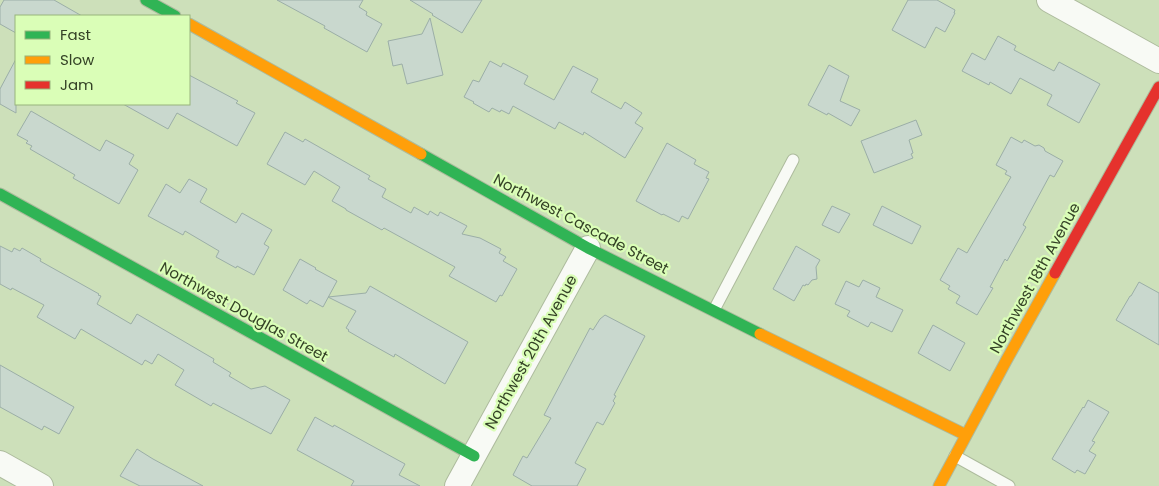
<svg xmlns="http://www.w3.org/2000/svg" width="1159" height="486" viewBox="0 0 1159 486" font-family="Poppins,sans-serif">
<rect width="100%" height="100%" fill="#cde0ba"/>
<path fill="#c9d8ce" stroke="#9baea7" d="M4 0H54L82 16H16V33L0 24V7Z
M277 0H363L359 7 367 12 366 15 382 24 367 52 324 28 325 26Z
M410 0H482L462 33 432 15 433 14Z
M908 0H937L955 10 954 13H955L945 32 936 27 925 48 892 30Z
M430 18 443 75 407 84 402 64 393 66 388 41 422 34Z
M998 36 1016 46 1014 50 1054 71 1059 62 1100 84 1079 123 1047 105 1052 95 1020 78 1011 94 990 82 989 85 962 71 972 53 985 60Z
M16 59V113L0 104V89Z
M490 61 501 67 503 63 528 76 524 84 554 100 573 66 598 79 591 92 621 109 625 102 642 113 635 123 643 128 625 158 584 132 583 135 559 122 555 129 513 106 509 114 501 110 500 112 492 108 489 112 473 103 474 102 464 97 473 80 479 82Z
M829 65 849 76 840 101 860 110 851 126 828 113 827 115 808 105Z
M189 75 238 101 236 103 255 113 237 146 177 113 168 129 123 104H189Z
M31 111 100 151 106 140 134 155 129 164 138 170 119 204 73 178 75 175 30 149 32 146 26 143 28 141 17 135Z
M916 120 922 135 909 140 913 153 911 154 913 158 874 173 861 141Z
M285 132 303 142 305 139 370 176 368 179 386 189 382 197 411 213 414 207 428 215 430 211 438 216 440 212 467 226 462 234 480 238 501 249 499 253 506 257 503 261 517 269 502 296 500 295 496 302 449 276 455 267 384 228 382 230 346 210V209L332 201 340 187 314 171 305 185 267 164Z
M1011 137 1022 143 1024 140 1035 146 1039 145 1044 148 1045 151 1063 161 1054 177 1050 175 1023 225 1026 227 1007 261 1005 259 990 287 993 288 977 315 956 303 960 296 948 289 950 286 940 280 958 248 967 253 1011 177 1005 174 1007 171 996 165Z
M667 143 696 160 694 164 709 172 706 178 709 179 688 219 682 216 679 222 663 214 662 215 636 201Z
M189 179 207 189 200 202 236 223 242 213 272 230 264 244 269 247 254 275 237 266 236 268 216 257 219 251 185 231 183 235 148 216 166 184 180 193Z
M832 206 850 214 839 233 822 225Z
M882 206 921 226 912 244 873 225Z
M0 246 12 252 14 248 20 251 22 248 41 259 40 261 99 294 98 295 101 296 97 304 131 324 137 314 214 359 213 362 231 373 229 376 251 389 265 386 290 400 271 434 213 403 211 406 175 385 184 370 158 354 152 364 145 360 142 365 81 329 75 339 37 317 44 305 12 288 11 290 0 284Z
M796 246 820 260 816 267 817 279 812 280 808 285 806 284 805 286 803 285 794 301 773 289Z
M300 259 316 268 315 269 337 281 323 307 310 300 307 304 283 290Z
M863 280 880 288 876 297 903 310 892 332 871 322 868 327 847 316 850 311 835 304 846 281 859 287Z
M1139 282 1159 293V345L1116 320 1130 296H1131Z
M370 286 468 342 445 384 395 354 394 357 367 342 348 331 349 330 346 328 356 311 328 297 366 293Z
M605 315 645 336 614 395 616 396 613 401 615 403 603 425 597 422 575 463 586 469 577 486H532L513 475 523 456 527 458 551 418 544 415 590 328 593 330 600 319Z
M933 325 965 343 950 371 918 353Z
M0 365 74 407 59 434 44 426 42 430 0 407Z
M1088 400 1109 412 1092 441 1095 442 1089 451 1096 455 1085 474 1077 470 1075 473 1052 459 1083 407 1084 408Z
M315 417 333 427 334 425 405 464 399 475 420 486H351L354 481 297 450Z
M137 449 153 459 203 486H140L120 476Z"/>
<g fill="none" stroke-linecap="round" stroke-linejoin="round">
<defs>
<path id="lane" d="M714 310 793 160
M955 456 1009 486"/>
<path id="street" d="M1049 0 1159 61
M0 463 41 486
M457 486 588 248"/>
<path id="fast" d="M146 0 175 16
M421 154 588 248 760 334
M0 194 474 456"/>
<path id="slow" d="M189 24 421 154
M760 334 966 435
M939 486 1006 361 1055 273"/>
<path id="jam" d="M1055 273 1159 87"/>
</defs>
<use href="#lane" stroke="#adbb9d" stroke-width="13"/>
<use href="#street" stroke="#adbb9d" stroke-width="26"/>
<use href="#fast" stroke="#adbb9d" stroke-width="13"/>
<use href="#slow" stroke="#adbb9d" stroke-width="13"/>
<use href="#jam" stroke="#adbb9d" stroke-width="13"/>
<use href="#lane" stroke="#f8faf5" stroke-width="11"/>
<use href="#street" stroke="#f8faf5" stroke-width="24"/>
<use href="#fast" stroke="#30b455" stroke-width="11"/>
<use href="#slow" stroke="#ff9f0a" stroke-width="11"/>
<use href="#jam" stroke="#e5322d" stroke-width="11"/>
</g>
<g text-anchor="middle" stroke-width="4.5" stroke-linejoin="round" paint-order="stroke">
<g font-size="15" fill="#344226" stroke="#dafeb7">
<text transform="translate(581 224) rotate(28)" y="5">Northwest Cascade Street</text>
<text transform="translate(1035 278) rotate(-61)" y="5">Northwest 18th Avenue</text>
<text transform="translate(244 312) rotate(29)" y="5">Northwest Douglas Street</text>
<text transform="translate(531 352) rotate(-61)" y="5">Northwest 20th Avenue</text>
</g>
</g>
<rect x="15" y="15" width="175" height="90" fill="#dafeb7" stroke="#98b37d"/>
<rect x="25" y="31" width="25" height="8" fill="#30b455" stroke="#98b37d"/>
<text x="60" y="40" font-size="15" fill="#344226">Fast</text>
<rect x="25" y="56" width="25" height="8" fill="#ff9f0a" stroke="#98b37d"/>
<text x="60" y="65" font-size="15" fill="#344226">Slow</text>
<rect x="25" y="81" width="25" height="8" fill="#e5322d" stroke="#98b37d"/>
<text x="60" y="90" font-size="15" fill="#344226">Jam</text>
</svg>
